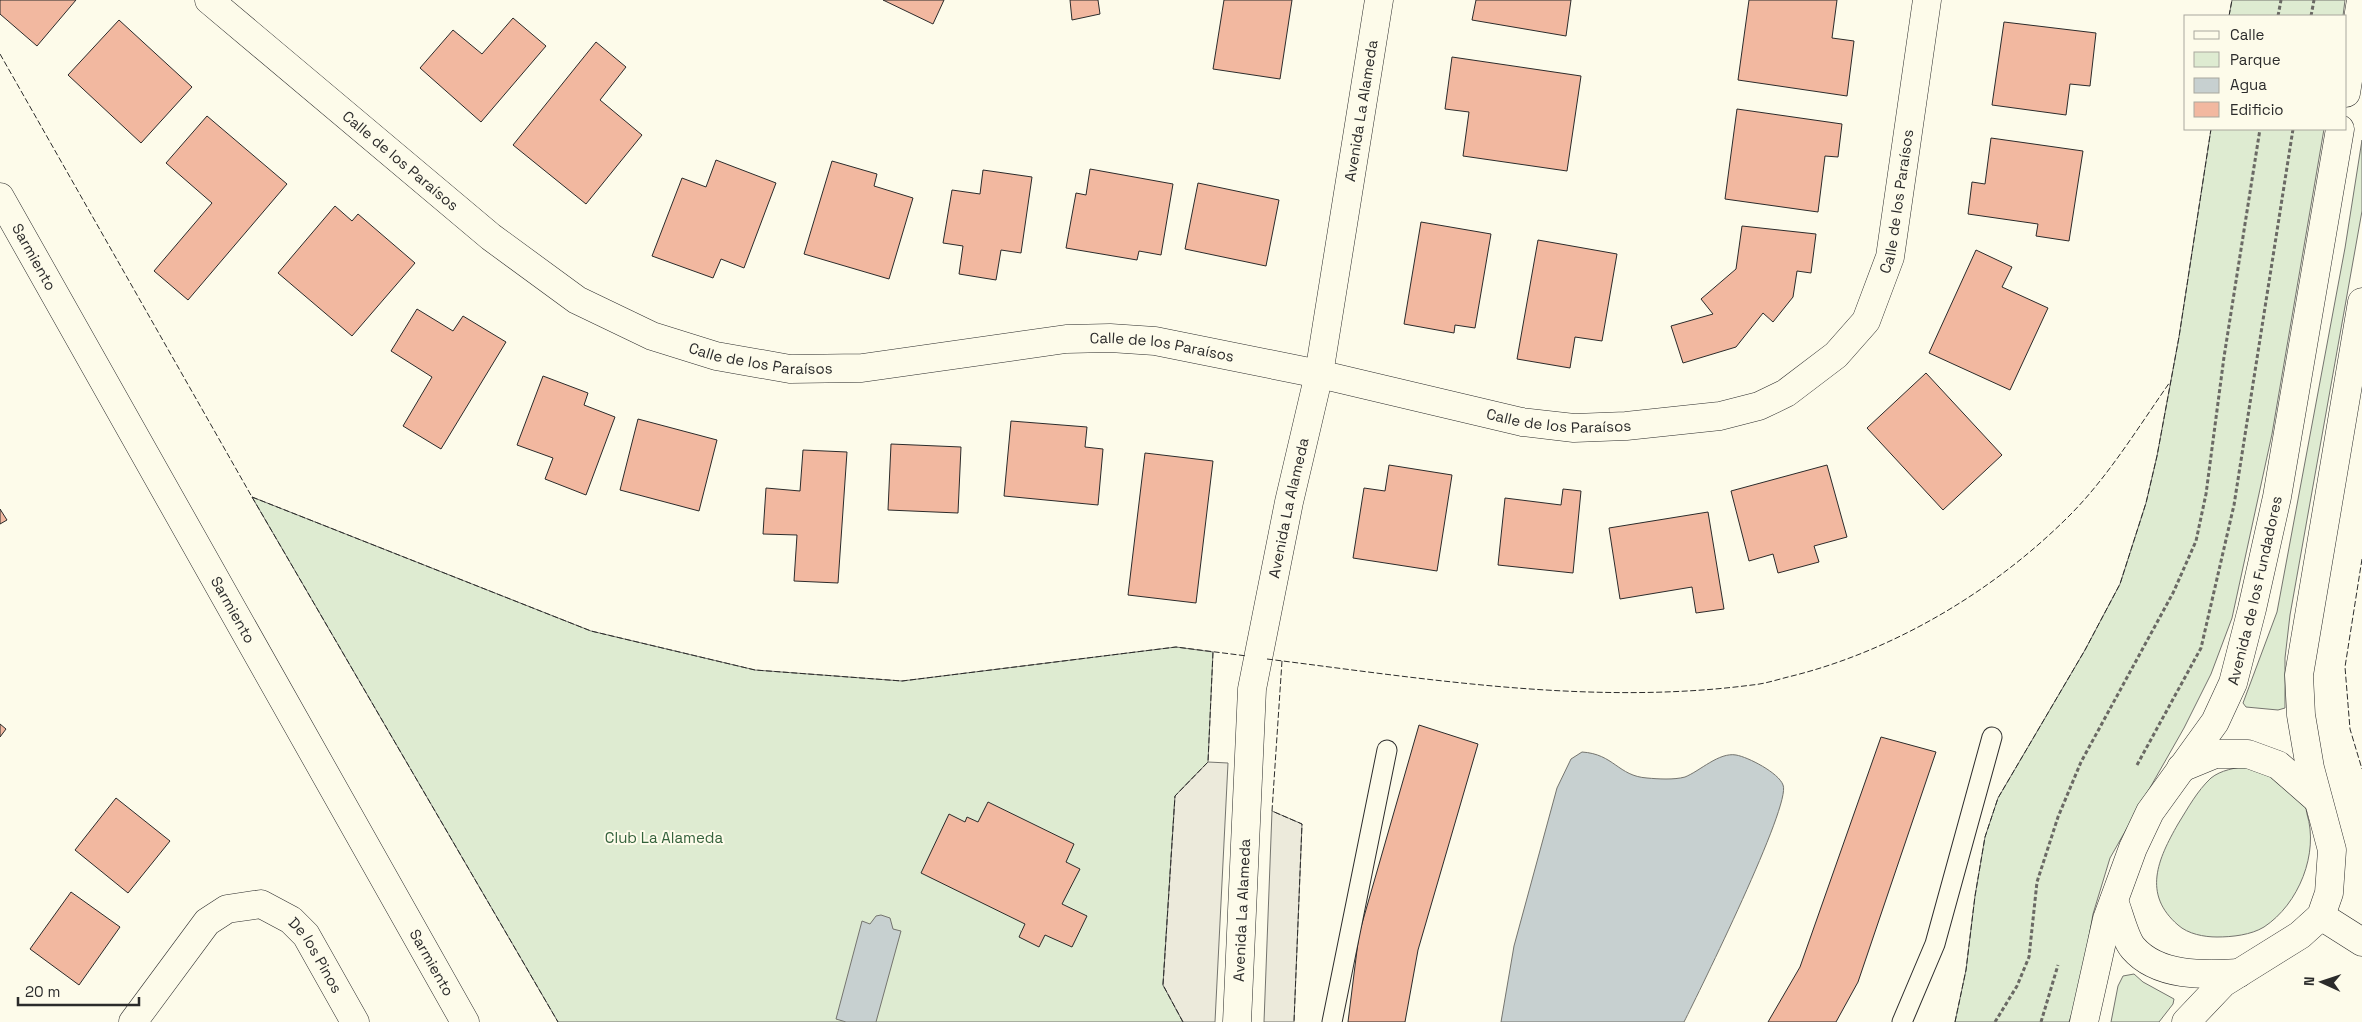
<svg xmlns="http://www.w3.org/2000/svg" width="2362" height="1022" viewBox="0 0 2362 1022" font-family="'Space Grotesk',sans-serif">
<rect width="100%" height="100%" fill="#fdfbea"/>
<path fill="#deebd1" stroke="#74746e" d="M2232 0H2345L2343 16H2229Z
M2211 129H2324L2272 434 2232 618 2211 674 2184 728 2110 858 2093 914 2079 993 2069 1022H1955L1966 970 1975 896 1985 837 1998 798 2085 650 2120 584 2146 503 2157 456 2179 337Z
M2362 140V211L2290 615 2285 658V708L2278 710 2246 707 2243 703 2277 612 2345 248Z
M252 497 591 631 755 670 902 681 1176 647 1213 652 1208 762 1175 796 1163 985 1183 1022H558Z
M2247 766C2272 767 2270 771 2288 787 2293 791 2299 795 2303 799 2305 803 2306 809 2307 814 2319 853 2299 904 2264 927 2251 935 2232 937 2217 937 2204 937 2188 934 2178 925 2142 894 2158 859 2178 824 2188 808 2197 791 2211 778 2221 770 2235 768 2247 766Z
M2134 974 2143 982 2174 999 2173 1004 2159 1022H2111L2118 986 2123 976Z"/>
<path fill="#eceadb" stroke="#74746e" d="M1208 762 1228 763 1215 1022H1183L1163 985 1175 796Z
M1272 811 1302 824 1294 1022H1264Z"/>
<path fill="#c7d0d0" stroke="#74746e" d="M1582 752C1614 754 1618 776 1647 778 1658 779 1674 780 1685 777 1700 771 1719 752 1736 755 1748 757 1779 773 1783 785 1792 804 1699 992 1684 1022H1501L1514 946 1557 788 1571 759Z
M881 915 890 918 893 929 901 931 876 1022H846L836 1019 862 921 870 924 876 916Z"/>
<path fill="#f2b8a0" stroke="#2b2b2b" d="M0 0H76L37 46 0 14Z
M883 0H944L933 24Z
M1070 0H1098L1100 14 1072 20Z
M1224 0H1292L1280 79 1213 69Z
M1476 0H1571L1566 36 1472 20Z
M1749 0H1837L1832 38 1854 41 1847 96 1738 80Z
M513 18 546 46 481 122 420 68 453 30 482 54Z
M119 20 192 87 141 143 68 75Z
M2004 22 2096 33 2090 86 2070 84 2066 115 1992 105Z
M596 42 626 67 600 100 642 135 586 204 513 145Z
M1452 57 1581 76 1567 171 1463 156 1469 112 1445 109Z
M1737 109 1842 124 1838 157 1825 156 1818 212 1725 199Z
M207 116 287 184 188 300 154 271 212 203 166 163Z
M1991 138 2083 151 2069 241 2036 236 2038 224 1968 214 1972 182 1985 184Z
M716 160 776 183 744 268 721 259 713 278 652 256 682 178 706 187Z
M832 161 877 174 874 186 913 198 889 279 804 254Z
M1090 169 1173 184 1161 255 1139 251 1137 260 1066 248 1076 193 1086 195Z
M983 170 1032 177 1021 253 1001 250 996 280 959 274 963 246 943 243 952 190 980 194Z
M1198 183 1279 200 1266 266 1185 249Z
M335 206 352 221 358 214 415 263 352 336 278 273Z
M1421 222 1491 234 1475 328 1455 325 1454 333 1404 324Z
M1742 226 1816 234 1811 273 1797 271 1793 297 1773 322 1763 313 1736 347 1683 363 1671 326 1713 314 1701 299 1736 269Z
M1538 240 1617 254 1602 341 1575 337 1570 368 1517 359Z
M1976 250 2012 267 2002 287 2048 308 2010 390 1929 353Z
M417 309 453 331 463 316 506 342 441 449 403 426 432 377 391 351Z
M1926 373 2002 455 1943 510 1867 428Z
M543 376 588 393 584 405 615 417 586 495 545 479 553 458 517 445Z
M638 419 717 440 699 511 620 490Z
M1011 421 1087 427 1085 447 1103 449 1098 505 1004 496Z
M891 444 961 447 958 513 888 510Z
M803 450 847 452 838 583 794 581 797 535 763 534 766 488 800 491Z
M1145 453 1213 461 1196 603 1128 595Z
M1389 465 1452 475 1437 571 1353 558 1364 488 1385 491Z
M1827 465 1847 537 1814 546 1819 562 1778 573 1773 554 1749 561 1731 491Z
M1563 489 1581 491 1573 573 1498 565 1505 498 1561 505Z
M0 509 7 520 0 524Z
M1708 512 1724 609 1696 613 1692 587 1620 599 1609 528Z
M0 724 6 729 0 737Z
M1419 725 1478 744 1418 950 1405 1022H1348L1359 934Z
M1881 737 1936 752 1858 982 1836 1022H1768L1800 967Z
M116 798 170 841 128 893 75 850Z
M988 802 1074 844 1066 862 1080 869 1062 904 1087 916 1072 947 1045 935 1039 947 1019 937 1025 924 921 873 949 814 965 822 967 817 978 822Z
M71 892 120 927 79 985 30 949Z"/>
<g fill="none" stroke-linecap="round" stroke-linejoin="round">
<defs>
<path id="lane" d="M1332 1022 1387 750
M1902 1022 1935 944 1992 737"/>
<g id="street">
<path id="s1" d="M209 0 491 237 577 300 652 336 716 356 790 369 862 368 1066 339 1110 338 1155 341 1319 374 1522 422 1574 428 1626 426 1720 416 1759 406 1786 393 1836 355 1866 321 1890 257 1927 0"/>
<path id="s2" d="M0 197 465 1022"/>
<path d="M2321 916 2362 942"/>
<path id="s3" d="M133 1022 207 922 227 909 261 904 291 920 306 935 355 1022"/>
<path id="s4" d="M1237 1022 1252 689 1289 502 1319 374 1379 0"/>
</g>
<g id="secondary">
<path d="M2346 93 2361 0"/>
<path d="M2181 768 2215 754H2248L2278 765 2318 800"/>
<path d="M2114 901C2119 913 2125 939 2133 948 2158 977 2204 975 2239 973"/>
<path id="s5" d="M2084 1022 2107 919 2133 848 2150 812 2215 722 2233 683 2252 609 2277 497 2340 129"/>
<path d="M2186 1022 2223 983 2300 935 2321 916 2329 893 2332 850 2310 768 2301 715 2299 675 2362 302"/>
</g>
</defs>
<use href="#lane" stroke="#2b2b2b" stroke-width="21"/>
<use href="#street" stroke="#2b2b2b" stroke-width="29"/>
<use href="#secondary" stroke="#2b2b2b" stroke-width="29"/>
<path stroke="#6a6964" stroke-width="3" stroke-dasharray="4 2.5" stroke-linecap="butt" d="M2278 16 2281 0
M2311 16 2314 0
M2137 765 2201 648 2234 505 2293 129
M1995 1022 2017 986 2029 957 2037 882 2058 817 2081 762 2173 593 2196 541 2206 494 2224 357 2260 129
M2041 1022 2058 965"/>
<use href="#lane" stroke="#fdfbea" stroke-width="19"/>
<use href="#street" stroke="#fdfbea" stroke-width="28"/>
<use href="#secondary" stroke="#fdfbea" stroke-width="28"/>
<path stroke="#2b2b2b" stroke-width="1" stroke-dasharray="6 2.5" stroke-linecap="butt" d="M2229 16 2232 0
M0 54 252 497 558 1022
M252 497 591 631 755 670 902 681 1176 647 1247 656
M2362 559 2345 667 2350 729 2362 769
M1267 659C1427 679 1591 706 1752 685 1765 684 1779 679 1792 676 1896 650 1997 589 2072 513 2110 474 2139 426 2170 382
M1282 661 1272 811 1302 824 1294 1022
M1183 1022 1163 985 1175 796 1208 762 1213 652
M1955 1022 1966 970 1975 896 1985 837 1998 798 2085 650 2120 584 2146 503 2157 456 2179 337 2211 129"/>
</g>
<g text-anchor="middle" stroke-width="4" stroke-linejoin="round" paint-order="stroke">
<g font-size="15" fill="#2b2b2b" stroke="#fdfbea">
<text dy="5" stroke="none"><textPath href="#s4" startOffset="922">Avenida La Alameda</textPath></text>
<text dy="5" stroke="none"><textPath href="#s1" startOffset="250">Calle de los Paraísos</textPath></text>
<text dy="5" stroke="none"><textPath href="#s1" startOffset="1945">Calle de los Paraísos</textPath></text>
<text dy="5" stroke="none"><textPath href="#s2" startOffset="69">Sarmiento</textPath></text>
<text dy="5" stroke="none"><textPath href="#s1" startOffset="1075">Calle de los Paraísos</textPath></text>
<text dy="5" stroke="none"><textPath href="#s1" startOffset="670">Calle de los Paraísos</textPath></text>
<text dy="5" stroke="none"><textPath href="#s1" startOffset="1480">Calle de los Paraísos</textPath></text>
<text dy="5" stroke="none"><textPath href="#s4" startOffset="518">Avenida La Alameda</textPath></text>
<text dy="5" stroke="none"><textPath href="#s5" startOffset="470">Avenida de los Fundadores</textPath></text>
<text dy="5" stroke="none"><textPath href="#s2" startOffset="474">Sarmiento</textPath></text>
<text dy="5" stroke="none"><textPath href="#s4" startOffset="112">Avenida La Alameda</textPath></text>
<text dy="5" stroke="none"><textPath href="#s3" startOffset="260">De los Pinos</textPath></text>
<text dy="5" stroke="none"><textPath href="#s2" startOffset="879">Sarmiento</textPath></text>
</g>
<g font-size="15" fill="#34623c" stroke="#fdfbea">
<text x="664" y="843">Club La Alameda</text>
</g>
</g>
<rect x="2184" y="15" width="162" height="115" fill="#fdfbea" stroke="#a9a89e"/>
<rect x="2194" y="31" width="25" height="8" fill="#fdfbea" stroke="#a9a89e"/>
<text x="2230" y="40" font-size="15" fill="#2b2b2b">Calle</text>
<rect x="2194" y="52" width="25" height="15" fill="#deebd1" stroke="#a9a89e"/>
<text x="2230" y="65" font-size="15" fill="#2b2b2b">Parque</text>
<rect x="2194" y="78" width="25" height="15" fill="#c7d0d0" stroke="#a9a89e"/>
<text x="2230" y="90" font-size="15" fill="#2b2b2b">Agua</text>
<rect x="2194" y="102" width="25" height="15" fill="#f2b8a0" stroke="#a9a89e"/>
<text x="2230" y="115" font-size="15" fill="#2b2b2b">Edificio</text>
<g transform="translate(2322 982) rotate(273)" stroke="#fdfbea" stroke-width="4" paint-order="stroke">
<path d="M0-4L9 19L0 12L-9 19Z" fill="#2b2b2b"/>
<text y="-8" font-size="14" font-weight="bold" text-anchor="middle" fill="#2b2b2b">N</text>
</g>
<path d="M18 997v8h121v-8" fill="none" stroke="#2b2b2b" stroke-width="2.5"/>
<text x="25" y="997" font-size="15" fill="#2b2b2b" stroke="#fdfbea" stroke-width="4" paint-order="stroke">20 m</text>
</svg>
